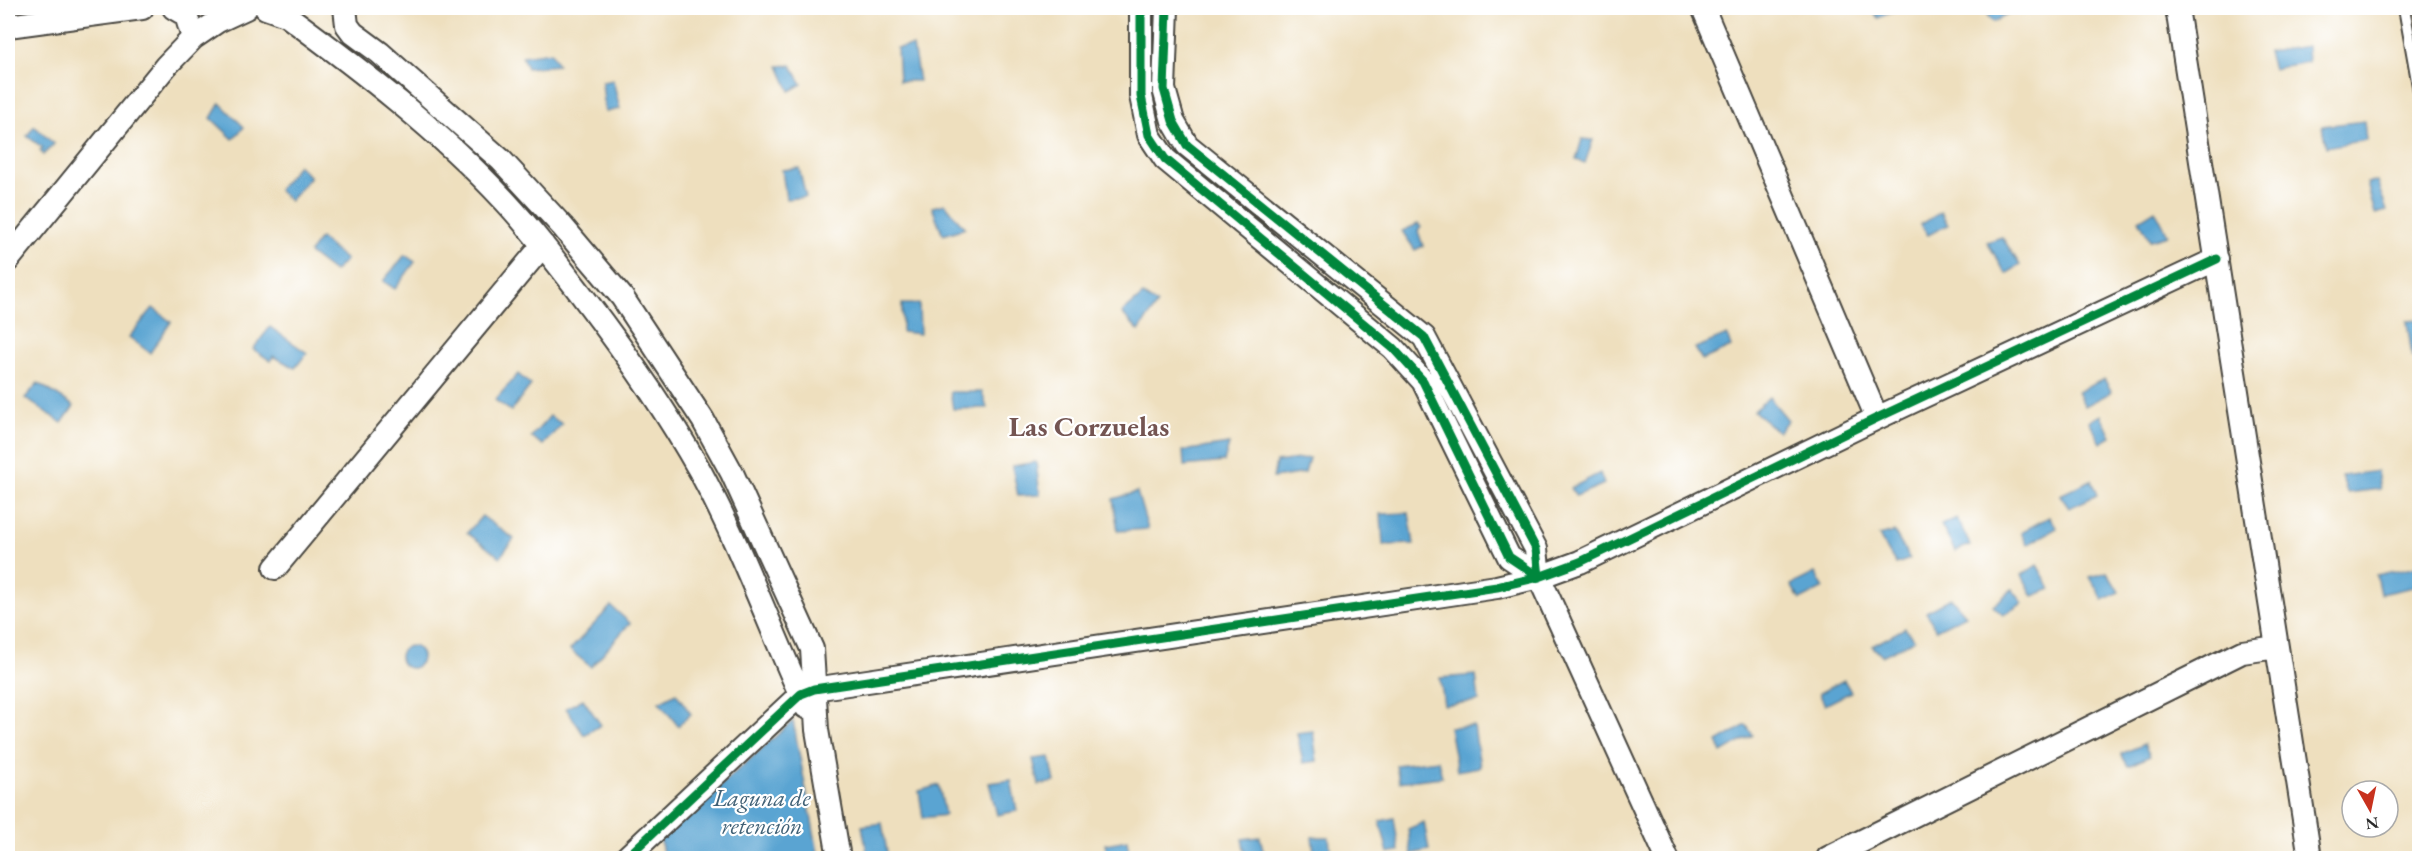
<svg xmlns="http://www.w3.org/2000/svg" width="2427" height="866" viewBox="0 0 2427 866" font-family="'EB Garamond',serif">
<rect width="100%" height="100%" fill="#fff"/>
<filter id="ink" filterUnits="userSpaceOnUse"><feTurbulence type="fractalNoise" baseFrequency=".0167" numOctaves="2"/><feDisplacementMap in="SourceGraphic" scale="12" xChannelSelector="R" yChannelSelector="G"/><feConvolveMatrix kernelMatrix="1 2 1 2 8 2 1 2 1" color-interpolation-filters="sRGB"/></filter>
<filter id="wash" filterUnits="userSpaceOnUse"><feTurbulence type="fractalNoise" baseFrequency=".008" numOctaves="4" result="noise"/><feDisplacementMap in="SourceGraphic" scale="24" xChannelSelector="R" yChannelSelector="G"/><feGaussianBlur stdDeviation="1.35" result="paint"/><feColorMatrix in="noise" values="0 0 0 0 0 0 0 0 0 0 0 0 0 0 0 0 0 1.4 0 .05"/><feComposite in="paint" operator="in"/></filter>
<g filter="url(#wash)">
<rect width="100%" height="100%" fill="#eedfbe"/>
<path fill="#5aa4d2" stroke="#42687e" stroke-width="1.5" d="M1871 8H1900L1878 18Z
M1981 8H2021L1993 22Z
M913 46 919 81H899L897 48Z
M2307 46 2308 62 2273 69 2268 52Z
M551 52 558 65 527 68 522 56Z
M791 65 802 84 790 91 779 66Z
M613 80 620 109 605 112 602 82Z
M220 103 244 127 233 139 211 118Z
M2364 121 2366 140 2326 147 2322 126Z
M34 126 54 144 43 155 40 150 43 148 27 136Z
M1582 139 1593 140 1585 163 1576 160Z
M298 165 310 177 290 201 278 190Z
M799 168 806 197 786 199 782 170Z
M2377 182 2387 211 2375 214 2367 183Z
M945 204 965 228 943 235 932 207Z
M2155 210 2168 235 2150 240 2139 220Z
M1941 212 1948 225 1928 235 1920 225Z
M1418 224 1421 227 1418 231 1423 246 1415 250 1402 231Z
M2002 237 2020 265 2006 274 1987 242Z
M320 238 346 260 334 272 309 253Z
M405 255 415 262 395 289 383 281Z
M1143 295 1157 304 1139 331 1122 313Z
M902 304H919L920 334 902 332Z
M153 308 171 322 150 353 129 337Z
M2419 320V356L2412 357 2407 321Z
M270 327 307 353 295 368 273 356 271 361 253 349Z
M1727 335 1731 347 1702 360 1695 348Z
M518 374 531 385 511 411 495 400Z
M2104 379 2112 392 2085 406 2077 392Z
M38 383 74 406 62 423 25 398Z
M950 392H982L987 408 953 409Z
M1769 397 1788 420 1778 432 1754 411Z
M2101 415 2111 437 2101 443 2089 421Z
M550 416 562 424 543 445 531 437Z
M1229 444 1224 462 1184 466 1183 451Z
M1309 458 1305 473 1273 478 1276 462Z
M1036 462 1040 495 1018 496 1012 466Z
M2377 471 2380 489 2347 493 2342 476Z
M1600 473 1604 484 1576 496 1571 488Z
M2091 480 2097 495 2069 508 2060 495Z
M1137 492 1148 529 1118 531 1113 499Z
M1409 513 1414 544 1383 545 1381 514Z
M482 516 514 539 500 557 467 533Z
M2049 517 2057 528 2027 545 2021 532Z
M1957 518 1970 545 1955 551 1941 525Z
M1894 532 1910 559 1896 564 1879 536Z
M2037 565 2051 589 2033 596 2022 575Z
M2418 566 2419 586 2380 594 2376 575Z
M2107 572 2119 592 2103 600 2090 577Z
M1815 573 1824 588 1800 600 1791 585Z
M2012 589 2023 603 2003 615 1993 606Z
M1951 598 1966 615 1936 630 1926 612Z
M611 606 630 623 591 667 570 650Z
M1905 628 1914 640 1882 656 1872 646Z
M400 657a11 11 0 1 1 22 0a11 11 0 1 1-22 0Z
M1476 675 1479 701 1444 705 1440 678Z
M1844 680 1851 692 1825 705 1819 693Z
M676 693 691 714 678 726 659 702Z
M583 699 601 725 584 735 566 708Z
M793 721 819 858H664L660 839Z
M1746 725 1753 735 1722 753 1717 742Z
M1474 726 1480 767 1457 771 1449 727Z
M1313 731 1317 761 1303 763 1297 733Z
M2144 744 2150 756 2128 766 2121 754Z
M1050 757 1055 782 1039 785 1033 759Z
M1438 760 1442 777 1399 782 1396 765Z
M1011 780 1017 811 997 815 989 783Z
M939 785 945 815 923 818 919 791Z
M1394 818 1399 851 1388 853 1380 821Z
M1424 822 1429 850 1411 854 1408 829Z
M882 823 888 858H868L862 826Z
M1260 837 1265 858H1246L1242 839Z
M1312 837H1329L1331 858H1315Z
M1127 840 1130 858H1108L1105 844Z"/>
</g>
<g filter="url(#ink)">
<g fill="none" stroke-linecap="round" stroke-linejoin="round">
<defs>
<path id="lane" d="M2404 8 2420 97"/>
<path id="street" d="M174 8 186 15 193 38
M266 8 286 15C362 71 439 130 504 200 533 231 558 264 584 298 626 353 666 410 700 471 741 547 770 628 806 707
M345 8 347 25 353 33 380 53 501 160 562 226 622 297 703 420 732 473 812 649 817 730 839 858
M1141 8V96L1149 135 1165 159 1393 348 1423 381 1509 557 1539 577 1536 549 1424 337 1187 145 1173 121 1164 89 1167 8
M1703 8 1877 418
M2177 8 2310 858
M8 26 142 8
M8 260 166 66 193 38 218 21 246 8
M275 568 543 245
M1539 577 1667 858
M626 858 801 694 814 689 1497 587 1539 577 1580 562 1877 418 2217 259
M1828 858 2242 652 2277 647"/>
</defs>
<use href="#lane" stroke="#484641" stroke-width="14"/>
<use href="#street" stroke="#484641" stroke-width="26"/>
<use href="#lane" stroke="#fff" stroke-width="10"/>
<use href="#street" stroke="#fff" stroke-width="22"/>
<defs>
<path id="cycleway" d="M1141 8V96L1149 135 1165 159 1393 348 1423 381 1509 557 1539 577 1536 549 1424 337 1187 145 1173 121 1164 89 1167 8
M626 858 801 694 814 689 1497 587 1539 577 1580 562 1877 418 2217 259"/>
</defs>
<use href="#cycleway" stroke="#fff" stroke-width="13"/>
<use href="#cycleway" stroke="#00873e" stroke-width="9"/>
</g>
</g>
<g text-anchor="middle" stroke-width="4.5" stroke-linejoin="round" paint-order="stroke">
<g font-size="24" font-style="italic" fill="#406176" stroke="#fff">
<text x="762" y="806">Laguna de<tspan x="762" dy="28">retención</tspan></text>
</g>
<g font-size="28" font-weight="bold" fill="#745552" stroke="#fff">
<text x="1089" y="436">Las Corzuelas</text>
</g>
</g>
<rect width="2427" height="866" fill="none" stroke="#fff" stroke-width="30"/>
<g transform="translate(2370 809) rotate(171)"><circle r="28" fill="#ffffff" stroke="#aaaaaa" stroke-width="1.5"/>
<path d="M0-4.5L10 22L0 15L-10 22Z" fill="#c8321e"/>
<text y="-9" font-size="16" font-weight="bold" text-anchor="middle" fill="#2b2b2b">N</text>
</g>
</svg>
